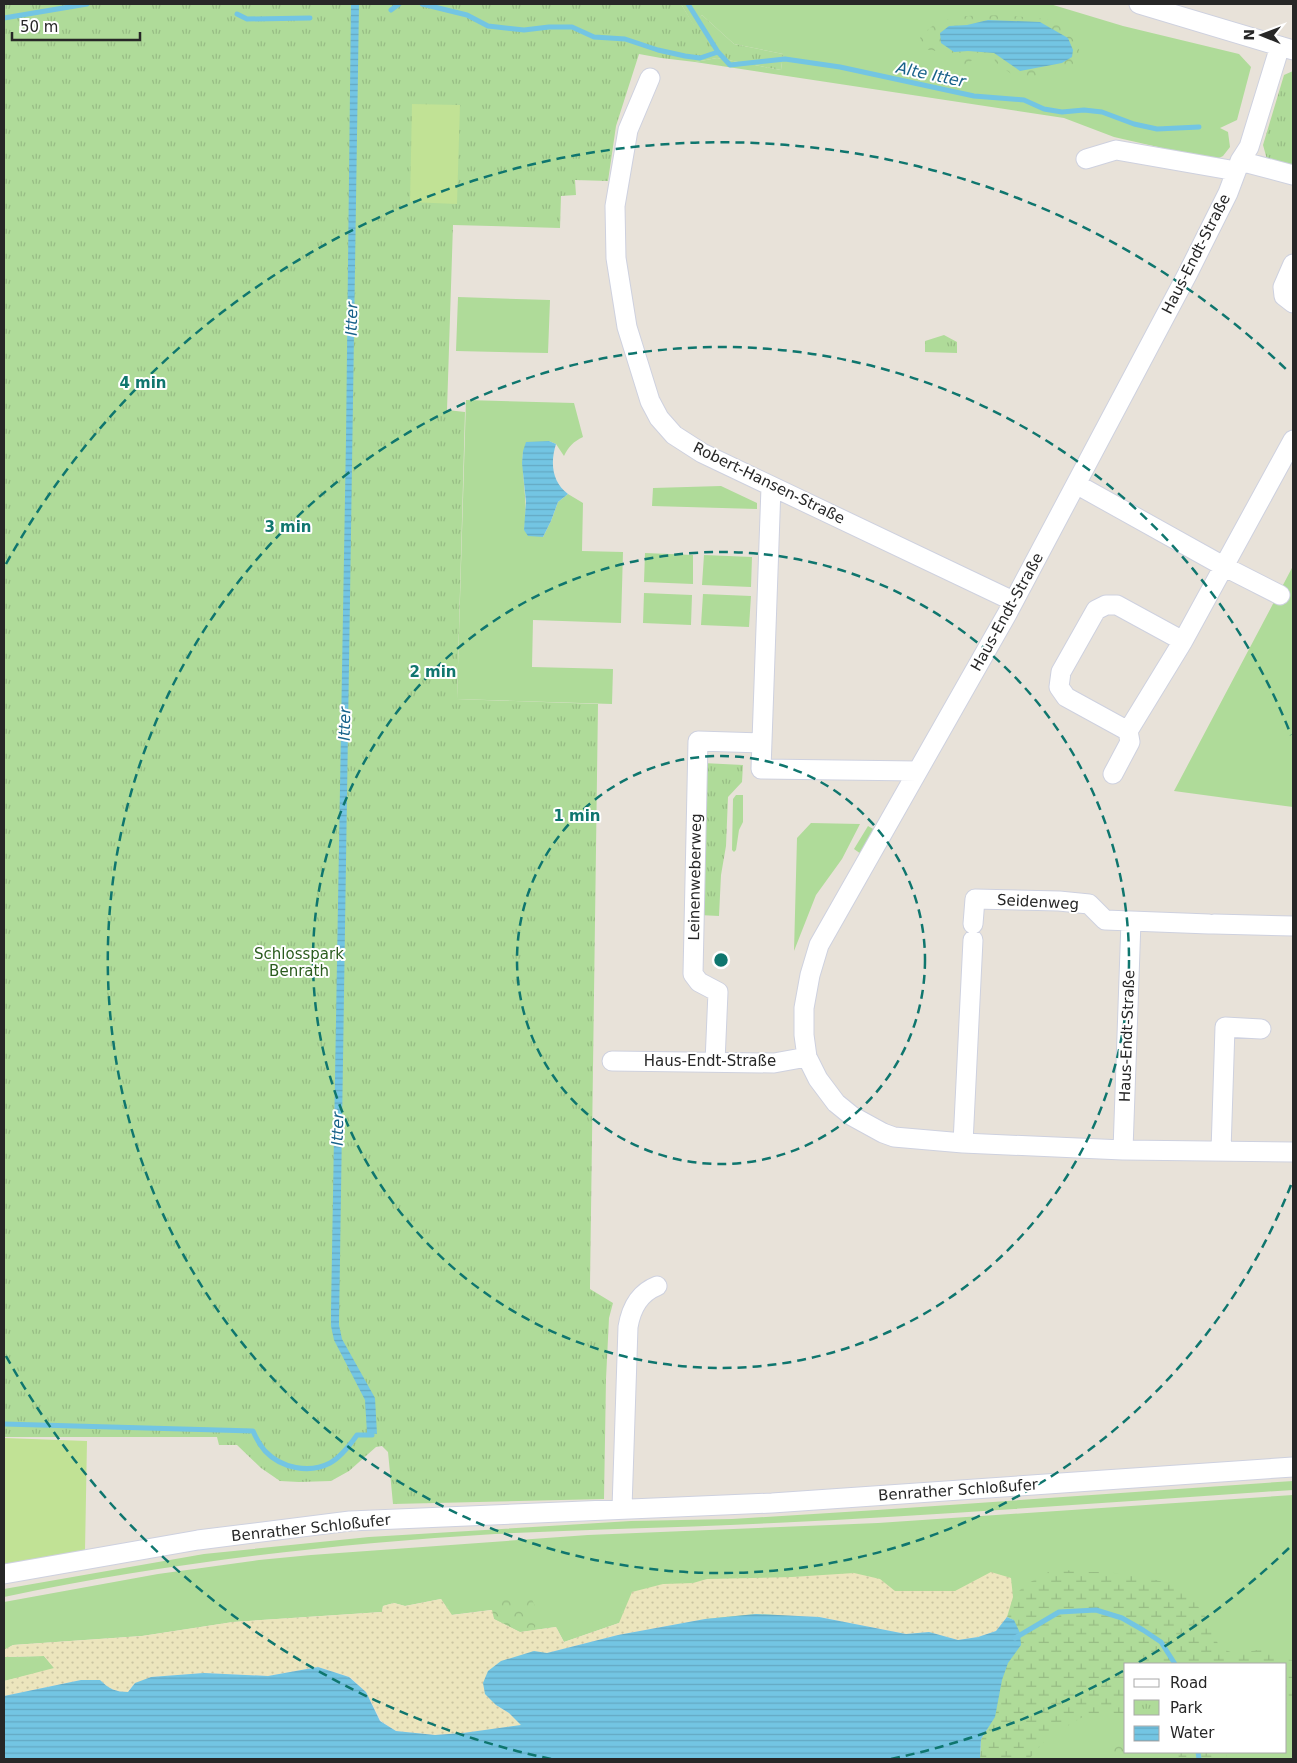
<svg xmlns="http://www.w3.org/2000/svg" width="1297" height="1763" viewBox="0 0 1297 1763" font-family="'DejaVu Sans',sans-serif">
<defs>
<pattern id="forest-crowns" width="20" height="18" patternUnits="userSpaceOnUse" patternTransform="scale(1.25)"><rect width="20" height="18" fill="#afdb99"/><path d="M2 6a3 3 0 1 1 6 0M12 15a3 3 0 1 1 6 0" fill="none" stroke="#97bc84"/></pattern>
<pattern id="wetland-marsh" width="20" height="14" patternUnits="userSpaceOnUse" patternTransform="scale(1.25)"><rect width="20" height="14" fill="#afdb99"/><path d="M1 5h8M5 5V1M11 12h8M15 12V8" fill="none" stroke="#97bc84"/></pattern>
<pattern id="sand-dots" width="8" height="8" patternUnits="userSpaceOnUse" patternTransform="scale(1.25)"><rect width="8" height="8" fill="#ece5bd"/><path d="M2 2h.1M6 6h.1" fill="none" stroke="#cac4a2" stroke-width="1.8" stroke-linecap="round"/></pattern>
<pattern id="park-tufts" width="24" height="20" patternUnits="userSpaceOnUse" patternTransform="scale(1.25)"><rect width="24" height="20" fill="#afdb99"/><path d="M3 7l-1-3M5 7V3M7 7l1-3M15 17l-1-3M17 17v-4M19 17l1-3" fill="none" stroke="#97bc84"/></pattern>
<pattern id="water-rules" width="6" height="5" patternUnits="userSpaceOnUse" patternTransform="scale(1.25)"><rect width="6" height="5" fill="#73c5e3"/><path d="M0 2.5h6" fill="none" stroke="#64a9c3"/></pattern>
</defs>
<rect width="100%" height="100%" fill="#e8e2d9"/>
<path fill="#afdb99" fill-rule="evenodd" d="M681 4H1050L1123 26 1239 54 1251 67 1237 120 1220 128 1228 132 1230 147 1223 156 1215 160 1114 137 1064 118 695 62 717 58 781 70 783 54 734 44 702 15 694 26Z
M458 297 550 300 548 353 456 351Z
M466 400 574 403 583 437C573 442 569 446 564 456L556 444 549 441 523 451C521 478 529 503 524 530L543 537 551 521 558 502 568 494 583 503 582 551 623 552 621 623 533 620 532 667 613 669 612 704 457 699Z
M721 486 757 503V509L652 506 653 488Z
M645 553 693 555V584L644 582Z
M704 555 752 557 751 587 702 585Z
M1293 566V807L1174 791Z
M644 593 692 595 691 625 643 623Z
M703 594 751 596 749 627 701 625Z
M736 795H743V822L739 830 736 850 734 852 732 850 733 799Z
M811 823 860 824 842 859 816 895 794 951 797 838Z
M868 826 875 830 861 854 854 849Z
M1293 1481V1490L1262 1492C1100 1503 937 1515 774 1523 681 1528 588 1529 495 1534 330 1544 166 1563 4 1597V1589L204 1554 369 1537 631 1521 732 1519 877 1510Z
M1293 1495V1759H980L1014 1620 987 1606 619 1623 564 1642 556 1627 520 1632 494 1619 491 1610 451 1615 441 1599 405 1606 394 1603 383 1606 382 1612 233 1622 142 1636 13 1645 4 1650V1602L158 1574 259 1560 311 1555 588 1535 878 1523ZM1126 1664H1286V1752H1126Z
M44 1656 55 1669 4 1681V1657Z"/>
<path fill="url(#forest-crowns)" d="M1003 15 1046 19 1076 35 1080 54 1074 64 1031 77 1017 78 995 62 994 53 1020 71 1073 50 1040 22 988 20 967 25 949 26 954 52 968 51 987 52 964 65 946 59 936 51 924 49 920 38C926 31 933 24 942 21 960 14 984 16 1003 15Z
M530 1595 539 1615 534 1630 520 1632 494 1619 492 1610 494 1599Z
M1119 1745 1126 1747V1752H1174V1759H1095Z"/>
<path fill="url(#wetland-marsh)" d="M1054 1569 1085 1572H1107L1144 1577 1183 1587 1204 1614 1220 1648 1236 1654 1268 1648 1281 1659 1293 1660V1708L1286 1711V1664H1126V1714L1116 1713 1086 1715 1047 1738 1030 1758 1024 1759H980L981 1739 995 1717 1002 1680 1008 1663 1021 1645 1014 1620 1007 1617 1013 1597 1025 1585Z
M1178 1752H1228L1225 1759H1179Z"/>
<path fill="url(#sand-dots)" d="M991 1572 1011 1578 1013 1597 1007 1617 996 1631 978 1637 958 1640 929 1632 906 1634 819 1617 756 1614 705 1619 618 1635 547 1653 496 1705 509 1713 522 1725 463 1733 435 1735 396 1731 381 1721 366 1692 350 1677 318 1667 268 1676 204 1673 151 1677 132 1686 128 1692C116 1692 109 1689 100 1680H81L4 1696V1681L54 1668 44 1656 4 1657V1650L13 1645 142 1636 233 1622 382 1612 383 1606 394 1603 405 1606 441 1599 452 1615 492 1610 494 1619 520 1632 556 1627 564 1642 619 1623 632 1592 663 1584 693 1583 707 1579 792 1577 854 1573 880 1579 895 1591H955Z"/>
<path fill="url(#park-tufts)" d="M4 4H681L694 25 702 15 734 44 783 54 781 70 717 58 695 62 661 58 639 54 616 126 608 181 575 180 576 195 561 196 560 228 453 225 447 410 465 412 457 699 598 704 590 1285V1289L613 1303 609 1318 606 1379 604 1499 393 1504 388 1452 382 1446 376 1447 349 1471 331 1481 299 1482 280 1481 261 1468 237 1445H219L217 1437H4Z
M1293 71V170L1268 163 1263 145 1284 75Z
M944 335 957 342V353L925 352V341Z
M703 763 743 765 742 782 728 797 726 846 721 875 719 916 699 915Z"/>
<path fill="#c1e295" d="M412 104 460 105 457 204 410 202Z
M4 1438 87 1441 85 1551 4 1565Z"/>
<path fill="url(#water-rules)" d="M351 4H359L339 1325 342 1339 375 1398 377 1434 367 1433 365 1400 334 1340 331 1326V1311L346 439Z
M988 20 1040 22 1068 38 1073 50 1072 57 1062 63 1020 71 994 53 968 51 954 52 941 43 940 33 949 26 967 25Z
M549 441 556 444C550 463 552 482 568 494L558 502 551 521 543 537 528 536 524 530 526 502 522 463 523 451 526 442Z
M756 1614 819 1617 906 1634 929 1632 958 1640 978 1637 996 1631 1007 1617 1014 1620 1020 1633 1021 1645 1008 1663 1002 1680 995 1717 981 1739 980 1759H4V1696L81 1680H100C109 1689 116 1692 128 1692L135 1683 151 1677 204 1673 268 1676 318 1667 349 1677 366 1692 380 1721 396 1731 435 1735 463 1733 521 1725 509 1713 496 1705 485 1694 483 1683 488 1671 501 1661 534 1651 547 1653 618 1635 705 1619Z"/>
<g fill="none" stroke-linecap="round" stroke-linejoin="round">
<path stroke="#73c5e3" stroke-width="5" d="M422 4 467 15 488 26 524 30 549 27H572L594 37 625 39 658 50 685 56 700 58 718 52
M688 4 718 52 730 65 785 59 840 67 974 96 1024 100 1044 109 1062 112 1084 110 1102 112 1134 124 1157 129 1199 127
M391 10 399 4
M237 14 247 19 310 18
M4 18 87 4
M4 1424 253 1431C256 1438 260 1445 265 1451 281 1468 309 1474 330 1463 341 1457 350 1445 357 1435H372
M1015 1638 1059 1612 1096 1610 1122 1618 1143 1630 1161 1642 1175 1664
M1198 1752 1199 1759"/>
<defs>
<path id="minor" d="M1139 4 1293 50
M1280 46 1249 147 1240 161 1228 193 1188 273 1007 614 819 945 810 975 804 1008V1035L807 1057 818 1079 836 1103 852 1116 883 1133 894 1137 963 1143 1123 1150 1293 1152
M650 78 628 130 615 206 616 258 627 327 650 401 659 418 674 435 702 453 1013 601
M1086 159 1116 150 1236 171
M1240 161 1293 175
M1293 264 1283 287 1284 296 1293 303
M1076 484 1225 567 1280 595
M771 487 761 769 917 771
M1128 731 1066 697 1059 687 1061 672 1096 610 1106 605H1117L1183 641
M1113 774 1130 742 1128 731 1183 641 1293 440
M973 924 975 899 1059 901 1089 904 1105 920 1209 924
M1214 924 1293 926
M612 1061 774 1063 807 1057
M715 1062 718 992 699 982 693 974 698 741 762 743
M963 1143 973 940
M1123 1150 1131 921
M1221 1151 1225 1027 1261 1029
M622 1508 628 1327C631 1309 639 1293 657 1286
M4 1574 198 1540 350 1521 772 1503 1293 1467"/>
</defs>
<use href="#minor" stroke="#ced1df" stroke-width="21"/>
<use href="#minor" stroke="#fff" stroke-width="19"/>
</g>
<g fill="none" stroke="#0f766e" stroke-width="2.5" stroke-dasharray="9 6">
<circle cx="721" cy="960" r="204"/>
<circle cx="721" cy="960" r="408"/>
<path d="M1291 1185A613 613 0 1 1 1291 735"/>
<path d="M1289 1548A817 817 0 0 1 1136 1664M1123 1671A817 817 0 0 1 891 1759M551 1759A817 817 0 0 1 6 1356M6 564A817 817 0 0 1 1289 372"/>
</g>
<g text-anchor="middle" stroke-width="4" stroke-linejoin="round" paint-order="stroke">
<g font-size="15" fill="#272727" stroke="#fff">
<text transform="translate(1196 254) rotate(-63)" y="5">Haus-Endt-Straße</text>
<text transform="translate(769 483) rotate(26)" y="5">Robert-Hansen-Straße</text>
<text transform="translate(1007 612) rotate(-61)" y="5">Haus-Endt-Straße</text>
<text transform="translate(695 877) rotate(-89)" y="5">Leinenweberweg</text>
<text transform="translate(1038 902) rotate(3)" y="5">Seidenweg</text>
<text transform="translate(1127 1036) rotate(-88)" y="5">Haus-Endt-Straße</text>
<text x="710" y="1066">Haus-Endt-Straße</text>
<text transform="translate(958 1490) rotate(-4)" y="5">Benrather Schloßufer</text>
<text transform="translate(311 1528) rotate(-6)" y="5">Benrather Schloßufer</text>
</g>
<g font-size="15" fill="#2b5c1e" stroke="#fff">
<text x="299" y="959">Schlosspark<tspan x="299" dy="17">Benrath</tspan></text>
</g>
<g font-size="16" font-style="italic" fill="#18628a" stroke="#fff">
<text transform="translate(931 74) rotate(12)" y="6">Alte Itter</text>
<text transform="translate(351 319) rotate(-89)" y="6">Itter</text>
<text transform="translate(344 724) rotate(-89)" y="6">Itter</text>
<text transform="translate(337 1129) rotate(-89)" y="6">Itter</text>
</g>
</g>
<circle cx="721" cy="960" r="8" fill="#0f766e" stroke="#fff" stroke-width="2.5"/>
<g font-size="15" text-anchor="middle" font-weight="bold" fill="#0f766e" stroke="#fff" stroke-width="4" stroke-linejoin="round" paint-order="stroke">
<text x="143" y="388">4 min</text>
<text x="288" y="532">3 min</text>
<text x="433" y="677">2 min</text>
<text x="577" y="821">1 min</text>
</g>
<rect width="1297" height="1763" fill="none" stroke="#272727" stroke-width="10"/>
<rect x="1124" y="1663" width="162" height="90" fill="#ffffff" stroke="#a9a9a9"/>
<rect x="1134" y="1679" width="25" height="8" fill="#ffffff" stroke="#a9a9a9"/>
<text x="1170" y="1688" font-size="15" fill="#272727">Road</text>
<rect x="1134" y="1700" width="25" height="15" fill="url(#park-tufts)" stroke="#a9a9a9"/>
<text x="1170" y="1713" font-size="15" fill="#272727">Park</text>
<rect x="1134" y="1726" width="25" height="15" fill="url(#water-rules)" stroke="#a9a9a9"/>
<text x="1170" y="1738" font-size="15" fill="#272727">Water</text>
<g transform="translate(1262 35) rotate(271)" stroke="#ffffff" stroke-width="4" paint-order="stroke">
<path d="M0-4L9 19L0 12L-9 19Z" fill="#272727"/>
<text y="-8" font-size="14" font-weight="bold" text-anchor="middle" fill="#272727">N</text>
</g>
<path d="M12 32v8h128v-8" fill="none" stroke="#272727" stroke-width="2.5"/>
<text x="20" y="32" font-size="15" fill="#272727" stroke="#ffffff" stroke-width="4" paint-order="stroke">50 m</text>
</svg>
